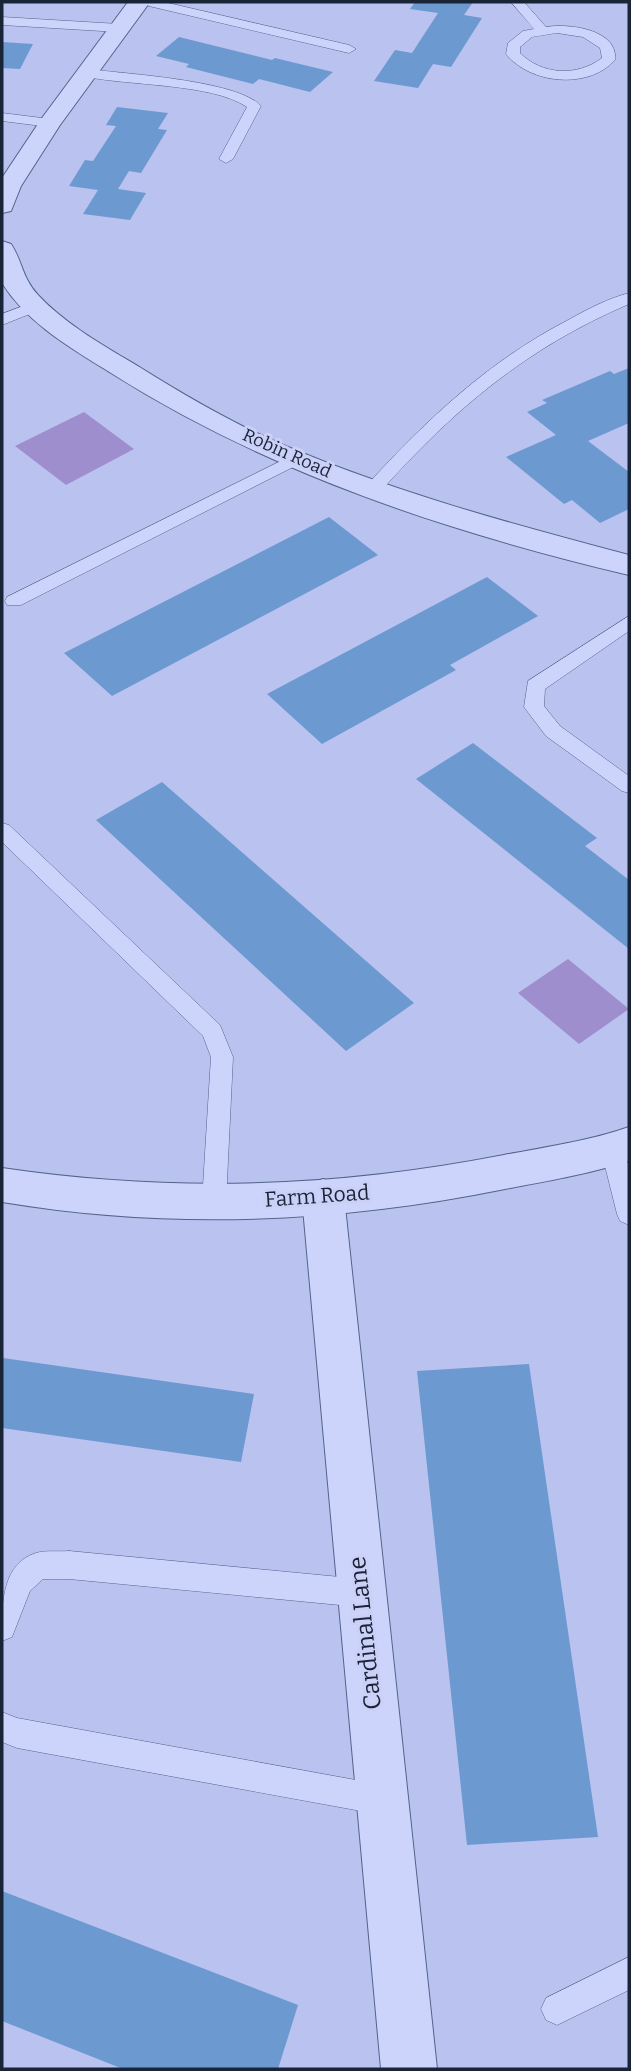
<svg xmlns="http://www.w3.org/2000/svg" width="631" height="2071" viewBox="0 0 631 2071" font-family="Bitter,serif">
<rect width="100%" height="100%" fill="#bac2f0"/>
<path fill="#9f8ece" d="M84 412 134 449 66 485 15 446Z
M568 959 629 1009 579 1044 518 993Z"/>
<path fill="#6d99d1" d="M415 2H473L464 15 482 18 451 67 433 64 418 88 374 81 395 50 412 53 438 13 410 9Z
M179 37 272 60 275 58 333 72 310 92 259 79 253 84 186 67 189 64 156 56Z
M2 42 33 44 20 69 2 68Z
M117 107 168 113 158 129 167 130 141 173 129 171 118 189 146 193 130 220 83 214 98 190 69 186 85 160 93 161 116 126 106 125Z
M629 368V423L588 441 629 472V509L600 523 572 500 564 504 506 457 556 435 527 412 547 403 542 400 610 371 614 374Z
M329 517 378 555 112 696 64 653Z
M487 577 538 616 450 665 456 670 322 744 267 694Z
M473 743 597 838 585 846 629 880V949L416 779Z
M162 782 414 1003 346 1051 96 820Z
M3 1358 254 1394 241 1462 2 1428Z
M529 1364 598 1837 467 1845 417 1371Z
M2 1891 298 2005 278 2069H123L2 2021Z"/>
<g fill="none" stroke-linecap="round" stroke-linejoin="round">
<defs>
<path id="service" d="M143 2H164L349 45 356 49 349 53 149 6Z
M511 2H524L546 27C567 23 619 29 615 60 588 90 530 84 506 54L508 43 523 31 534 29ZM557 33 583 37 600 48 602 58C577 77 542 75 520 53V47L532 37Z
M2 17 119 24 125 28 119 32 2 25Z
M87 69C125 74 237 80 261 106L233 159 226 163 219 159 247 107C212 83 127 86 82 76L80 73Z
M2 113 50 119 57 123 50 127 2 121Z
M629 293V304C526 348 453 410 379 493H367L364 489 367 485C427 419 490 360 570 319 588 309 609 298 629 293Z
M34 302 40 304 42 307 40 310 2 325V314Z
M293 455 299 456 302 460 299 464 21 605H7L5 601 7 597Z
M629 616V631L545 689 544 706 560 726 629 776V793L622 791 546 736 524 707 528 681Z
M2 823 9 825 220 1025 233 1057 226 1202 223 1209 214 1212 205 1209 202 1202 211 1057 203 1036 2 842Z
M613 1140 621 1143 629 1167V1225L620 1221 617 1214 601 1150 605 1143Z
M69 1551 361 1579 371 1583 375 1593 371 1603 361 1607 69 1579H43L30 1591 12 1637 2 1641C2 1609 0 1564 36 1553 46 1550 59 1552 69 1551Z
M2 1712 17 1718 383 1785 394 1789 398 1800 394 1811 383 1815 17 1748 2 1742Z
M629 1957V1990L557 2025 546 2020 541 2009 546 1998Z"/>
<path id="minor" d="M128 2H150L60 125 21 186 11 211 2 213V178L42 118Z
M2 241 11 244C22 260 22 278 38 295 66 325 106 347 141 368 186 396 232 423 281 444 393 492 512 524 629 555V575C448 532 269 473 111 373 71 348 28 324 2 283Z
M323 1179 338 1185 344 1197 437 2069H381L302 1197 308 1185Z"/>
<path id="tertiary" d="M629 1127V1161C589 1174 547 1181 505 1189 338 1223 170 1230 2 1202V1168C173 1193 335 1188 504 1155 546 1147 589 1141 629 1127Z"/>
</defs>
<use href="#service" stroke="#536488" stroke-width="1"/>
<use href="#minor" stroke="#536488" stroke-width="2"/>
<use href="#tertiary" stroke="#536488" stroke-width="2"/>
<use href="#service" fill="#cdd4fb" fill-rule="evenodd"/>
<use href="#minor" fill="#cdd4fb" fill-rule="evenodd"/>
<use href="#tertiary" fill="#cdd4fb" fill-rule="evenodd"/>
</g>
<g text-anchor="middle" stroke-width="6" stroke-linejoin="round" paint-order="stroke">
<g font-size="18" fill="#192436" stroke="#cad0f7">
<text transform="translate(287 453) rotate(24)" y="6">Robin Road</text>
</g>
<g font-size="21" fill="#192436" stroke="#cad0f7">
<text transform="translate(317 1196) rotate(-4)" y="7">Farm Road</text>
</g>
<g font-size="24" fill="#192436" stroke="#cad0f7">
<text transform="translate(365 1633) rotate(-96)" y="8">Cardinal Lane</text>
</g>
</g>
<rect width="631" height="2071" fill="none" stroke="#192436" stroke-width="7"/>
</svg>
